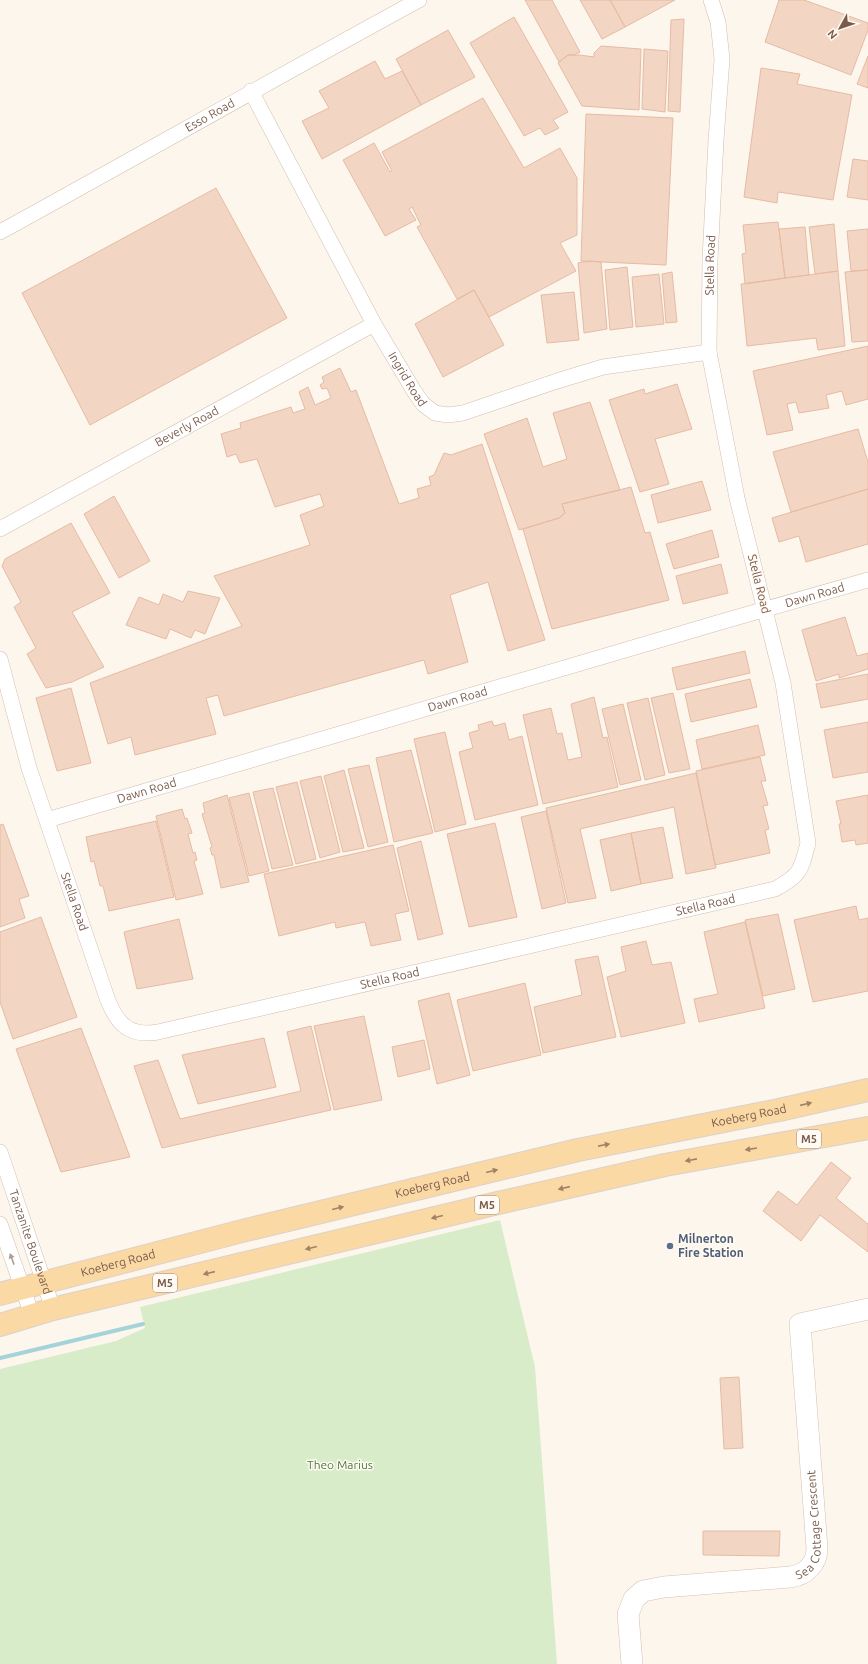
<svg xmlns="http://www.w3.org/2000/svg" width="868" height="1664" viewBox="0 0 868 1664" font-family="Ubuntu,sans-serif">
<rect width="100%" height="100%" fill="#fdf6ec"/>
<path fill="#d8ecc9" d="M500 1220 535 1367 557 1664H0V1369L116 1341 145 1328 140 1307Z"/>
<g fill="none" stroke-linecap="round" stroke-linejoin="round">
<path stroke="#a5d3da" stroke-width="4" d="M0 1358 143 1324"/>
</g>
<path fill="#f3d5c3" stroke="#e6bba3" d="M525 0H552L580 52 574 55H568L559 62Z
M580 0H610L625 27 602 39Z
M610 0H675L625 27Z
M779 0H804L868 23V30L851 75 765 42Z
M514 17 568 112 553 120 559 128 545 135 540 128 524 136 470 43Z
M684 19 680 112 668 111 671 20Z
M448 30 475 77 421 105 396 59Z
M601 46 641 49 639 110 582 106 558 63 568 55H580L594 57V53Z
M644 49 668 51 665 112 642 109Z
M868 56V88L857 84Z
M375 61 385 79 402 71 421 105 322 159 302 121 329 108 319 91Z
M761 68 800 74 797 84 852 95 833 200 778 192 777 203 744 197Z
M483 98 524 168 560 148 577 178V235L560 243 576 271 489 317 474 290 457 299 417 227 421 225 412 207 409 209 416 220 385 236 343 160 374 143 390 172 392 171 382 152Z
M586 114 673 118 666 265 581 261Z
M853 159 868 161V200L847 197Z
M216 188 287 318 90 425 22 293Z
M778 222 785 278 745 284 742 254 746 253 743 225Z
M834 224 838 271 815 274 809 227Z
M805 227 809 275 785 278 779 229Z
M868 229V270L851 271 847 231Z
M590 261 601 262 607 329 584 333 578 263Z
M627 267 633 327 610 330 605 270Z
M868 270V341L852 342 845 272Z
M838 271 845 346 818 350 816 338 747 346 741 284Z
M672 272 677 322 666 323 662 274Z
M659 274 664 324 636 327 632 277Z
M474 290 504 345 443 377 415 324Z
M574 292 579 340 547 343 541 295Z
M868 346V399L846 405 842 391 826 395 829 408 799 413 796 402 787 404 793 430 767 435 753 371Z
M340 368 351 392 356 390 399 504 419 498 417 489 431 485 429 477 434 475 444 453 451 455 482 444 545 640 508 651 488 582 450 595 468 662 428 674 424 660 224 716 218 695 206 698 216 734 135 755 131 737 108 744 90 683 242 626 214 576 310 545 300 515 324 506 320 494 275 507 257 459 240 463 236 454 227 457 221 434 241 428 240 423 291 407 293 413 305 409 299 392 308 387 315 405 331 398 327 388 322 389 320 385 324 382 322 377Z
M677 384 692 429 655 439 669 484 640 492 609 400 644 389 645 394Z
M590 402 620 490 562 504 565 513 559 518 519 530 484 434 527 418 543 467 567 459 553 413Z
M858 429 868 462V489L791 512 773 452Z
M702 481 711 510 658 523 651 495Z
M631 487 645 533 650 532 669 600 552 629 523 529 559 518 565 513 562 504Z
M868 489V544L806 562 799 536 779 542 772 518Z
M114 496 150 561 119 578 84 514Z
M71 523 110 593 72 612 104 667 72 682 46 688 27 654 36 648 14 607 21 602 2 566 5 559Z
M712 530 719 557 674 569 666 544Z
M721 564 728 593 683 604 676 576Z
M188 591 220 598 205 634 195 630 191 638 170 629 166 639 126 625 139 597 159 605 163 594 183 602Z
M845 617 857 656 868 653V669L839 678V674L816 681 802 630Z
M745 651 750 673 677 690 672 668Z
M868 674V699L821 708 816 684Z
M750 679 757 707 691 722 685 694Z
M71 688 91 763 57 771 36 698Z
M673 693 690 769 669 773 651 698Z
M594 697 603 738 607 737 618 787 543 804 523 715 551 708 557 734 562 733 568 760 582 757 571 704Z
M648 698 665 775 645 780 627 703Z
M623 704 641 780 620 785 602 709Z
M492 721 494 726 505 723 509 740 522 736 538 805 475 820 459 752 473 748 469 733 479 730 478 725Z
M868 722V772L833 778 824 730Z
M758 725 765 755 702 769 696 740Z
M445 732 466 824 435 832 414 739Z
M411 750 433 833 394 842 376 758Z
M760 757 766 781H761L768 805 763 806 769 829 765 830 770 853 715 865 696 771Z
M369 765 388 842 368 847 348 769Z
M344 770 364 848 343 852 324 776Z
M696 773 716 868 686 874 674 807 580 829 596 898 568 903 546 808Z
M321 776 340 852 320 858 300 781Z
M297 782 316 859 296 864 276 787Z
M273 788 293 865 272 869 253 792Z
M249 793 269 871 249 876 229 798Z
M227 795 249 882 221 888 214 855H212L210 848 212 847 202 814 205 813 203 803Z
M868 795V843L856 845 855 840 842 842 839 824H841L836 801Z
M182 809 185 819 187 818 192 833 188 834 193 853 195 852 197 860 194 861 203 894 176 900 156 816Z
M546 811 566 903 542 909 521 817Z
M156 821 174 897 109 911 103 886H100L94 861 91 862 86 837Z
M495 823 517 917 469 927 447 834Z
M3 824 29 896 19 899 25 918 0 927V825Z
M663 827 673 878 641 884 631 833Z
M631 833 641 884 611 891 600 840Z
M421 841 443 934 418 940 397 848Z
M393 845 409 911 395 914 401 940 371 946 365 922 336 928 335 922 279 936 264 874Z
M856 906 859 920 868 918V991L813 1002 794 920Z
M778 914 795 989 763 996 745 920Z
M41 917 77 1017 13 1039 0 1002V932Z
M179 919 193 979 137 989 124 932Z
M745 922 765 1008 699 1022 694 999 718 994 704 932Z
M646 941 652 965 671 962 685 1023 621 1037 607 977 626 971 621 947Z
M598 956 616 1037 543 1053 534 1007 582 995 575 960Z
M525 983 541 1055 473 1071 457 1000Z
M449 993 470 1075 437 1084 418 1001Z
M364 1016 382 1100 334 1110 314 1026Z
M311 1026 331 1110 162 1148 134 1066 158 1060 180 1119 301 1091 287 1032Z
M81 1028 130 1157 61 1172 16 1049Z
M264 1038 276 1087 198 1104 182 1055Z
M424 1040 430 1069 398 1077 392 1047Z
M831 1162 851 1178 836 1198 868 1224V1252L820 1215 801 1241 763 1211 778 1191 797 1205Z
M739 1377 743 1448 724 1449 720 1378Z
M703 1531H780L779 1556 703 1555Z"/>
<g fill="none" stroke-linecap="round" stroke-linejoin="round">
<defs>
<g id="street">
<path id="s1" d="M251 91 374 324 414 391 423 404 435 413 448 415 463 413 557 381 603 367 709 352"/>
<path id="s2" d="M0 232C140 155 279 76 419 0"/>
<path id="s3" d="M0 529 374 324"/>
<path id="s4" d="M0 659 29 768 107 998C117 1024 129 1037 158 1032L775 889C801 875 801 870 808 843L783 683 737 498 709 352 710 260 716 140 722 59 718 22 711 0"/>
<path id="s5" d="M47 820 724 621 868 580"/>
<path id="s6" d="M0 1152 53 1309"/>
<path d="M0 1224 32 1315"/>
</g>
<g id="secondary">
<path id="s7" d="M632 1664 628 1614 634 1599 643 1591 664 1587 790 1577C806 1575 817 1564 817 1548L800 1324 868 1309"/>
</g>
<g id="primary">
<path id="s8" d="M0 1294 246 1230 578 1150 779 1110 868 1090"/>
<path d="M0 1325 53 1309 498 1203 665 1165 868 1128"/>
</g>
</defs>
<use href="#street" stroke="#d1beb0" stroke-width="16"/>
<use href="#secondary" stroke="#d6c0b0" stroke-width="22"/>
<use href="#primary" stroke="#dad1cd" stroke-width="24"/>
<use href="#street" stroke="#fff" stroke-width="15"/>
<use href="#secondary" stroke="#fff" stroke-width="21"/>
<use href="#primary" stroke="#fbd9a5" stroke-width="22"/>
</g>
<defs><path id="oneway-solid" d="M-6-.8H1V-3.2L6.5 0L1 3.2V.8H-6Z"/></defs>
<g fill="#a18267">
<use href="#oneway-solid" transform="translate(806 1104) rotate(-13)"/>
<use href="#oneway-solid" transform="translate(604 1145) rotate(-11)"/>
<use href="#oneway-solid" transform="translate(751 1149) rotate(171)"/>
<use href="#oneway-solid" transform="translate(691 1160) rotate(169)"/>
<use href="#oneway-solid" transform="translate(492 1171) rotate(-14)"/>
<use href="#oneway-solid" transform="translate(564 1188) rotate(167)"/>
<use href="#oneway-solid" transform="translate(338 1208) rotate(-14)"/>
<use href="#oneway-solid" transform="translate(437 1217) rotate(166)"/>
<use href="#oneway-solid" transform="translate(311 1248) rotate(166)"/>
<use href="#oneway-solid" transform="translate(209 1273) rotate(167)"/>
</g>
<use fill="#af9d94" href="#oneway-solid" transform="translate(12 1259) rotate(-110)"/>
<circle fill="#5c6f8a" stroke="#fffaf3" stroke-width="1.5" cx="670" cy="1246" r="4"/>
<g text-anchor="middle" stroke-width="3" stroke-linejoin="round" paint-order="stroke">
<g fill="#fffaf3" stroke="#a28b7f" stroke-width="1">
<rect x="797" y="1130" width="24" height="18" rx="3"/>
<rect x="475" y="1196" width="24" height="18" rx="3"/>
<rect x="153" y="1274" width="24" height="18" rx="3"/>
</g>
<g font-size="11" font-weight="bold" fill="#7a5c4d">
<text x="809" y="1143">M5</text>
<text x="487" y="1209">M5</text>
<text x="165" y="1287">M5</text>
</g>
<g font-size="12" fill="#7a5c4d" stroke="#fffaf3">
<text dy="4" stroke="none"><textPath href="#s2" startOffset="240">Esso Road</textPath></text>
<text dy="4" stroke="none"><textPath href="#s4" startOffset="1705">Stella Road</textPath></text>
<text dy="4" stroke="none"><textPath href="#s1" startOffset="328">Ingrid Road</textPath></text>
<text dy="4" stroke="none"><textPath href="#s3" startOffset="213">Beverly Road</textPath></text>
<text transform="translate(759 584) rotate(76)" y="4">Stella Road</text>
<text dy="4" stroke="none"><textPath href="#s5" startOffset="800">Dawn Road</textPath></text>
<text dy="4" stroke="none"><textPath href="#s5" startOffset="428">Dawn Road</textPath></text>
<text dy="4" stroke="none"><textPath href="#s5" startOffset="104">Dawn Road</textPath></text>
<text dy="4" stroke="none"><textPath href="#s4" startOffset="254">Stella Road</textPath></text>
<text dy="4" stroke="none"><textPath href="#s4" startOffset="986">Stella Road</textPath></text>
<text dy="4" stroke="none"><textPath href="#s4" startOffset="662">Stella Road</textPath></text>
<text dy="4" stroke="none"><textPath href="#s8" startOffset="770">Koeberg Road</textPath></text>
<text dy="4" stroke="none"><textPath href="#s8" startOffset="446">Koeberg Road</textPath></text>
<text dy="4" stroke="none"><textPath href="#s6" startOffset="95">Tanzanite Boulevard</textPath></text>
<text dy="4" stroke="none"><textPath href="#s8" startOffset="122">Koeberg Road</textPath></text>
<text dy="4" stroke="none"><textPath href="#s7" startOffset="290">Sea Cottage Crescent</textPath></text>
</g>
<g font-size="12" font-weight="bold" fill="#4e5e75" stroke="#fffaf3" text-anchor="start">
<text x="678" y="1243">Milnerton<tspan x="678" dy="14">Fire Station</tspan></text>
</g>
<g font-size="12" fill="#537a41" stroke="#fffaf3">
<text x="340" y="1469">Theo Marius</text>
</g>
</g>
<g transform="translate(840 28) rotate(230)" stroke="#fffaf3" stroke-width="3" paint-order="stroke">
<path d="M0-3L7 15L0 10L-7 15Z" fill="#7a5c4d"/>
<text y="-6" font-size="11" font-weight="bold" text-anchor="middle" fill="#7a5c4d">N</text>
</g>
</svg>
